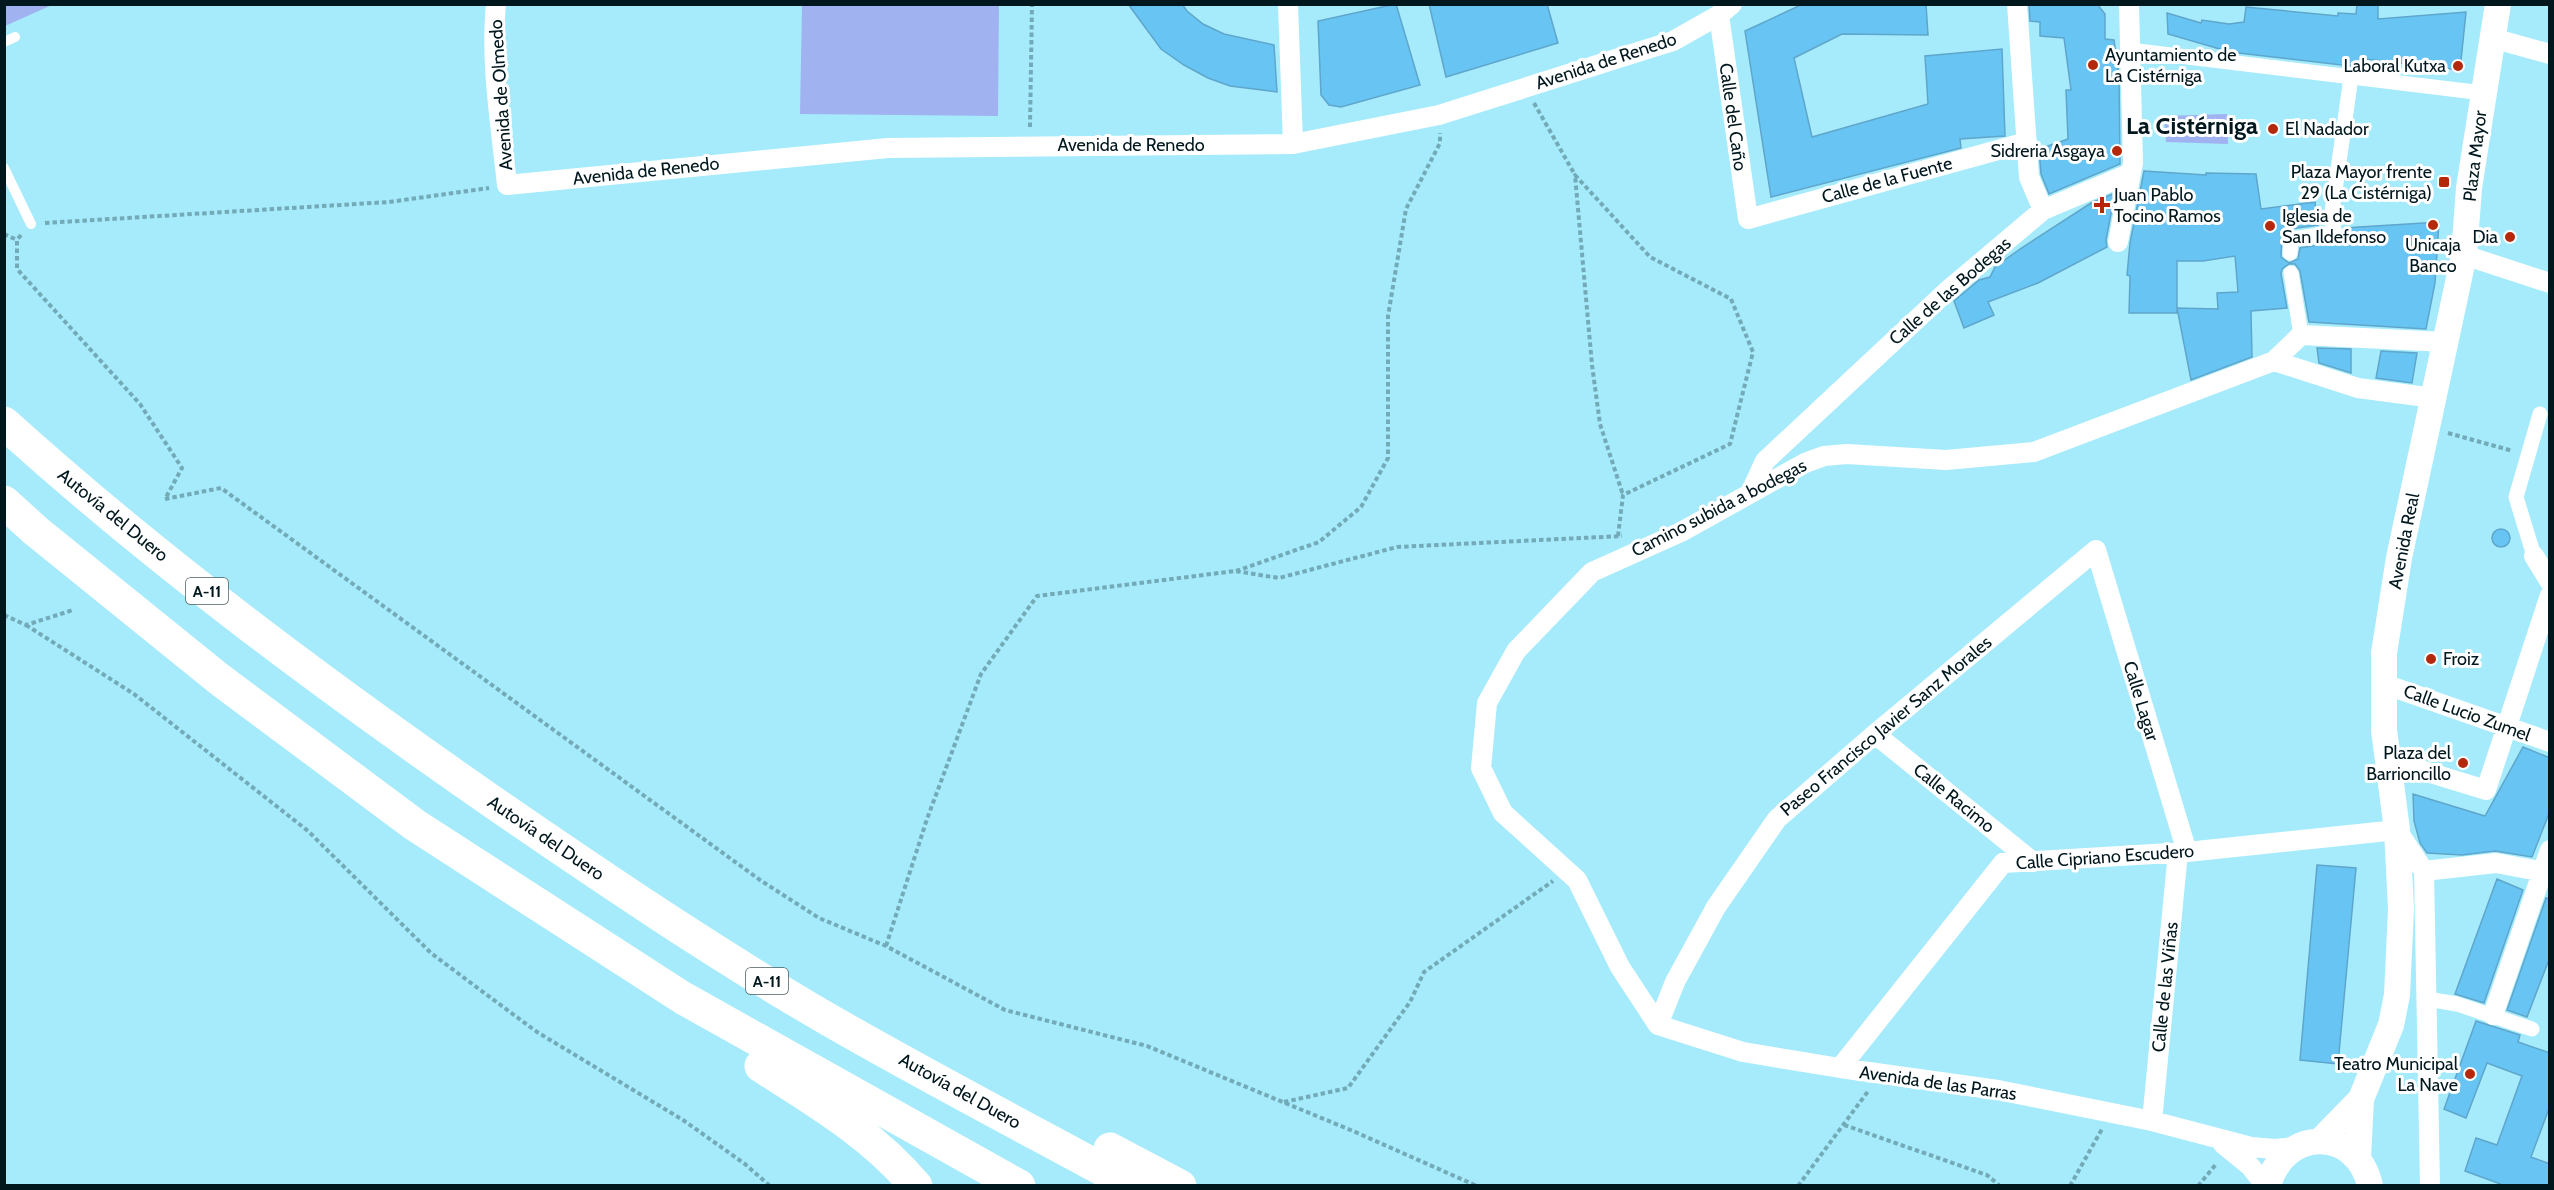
<svg xmlns="http://www.w3.org/2000/svg" width="2554" height="1190" viewBox="0 0 2554 1190" font-family="Cabin,sans-serif">
<rect width="100%" height="100%" fill="#a6ebfb"/>
<path fill="#a1b2f0" d="M5 4H52V5L5 26Z
M802 5H999L998 116 800 114Z
M2227 114 2228 144 2166 142 2164 116Z"/>
<path fill="#68c4f2" stroke="#5ea6cb" stroke-width="1.5" d="M1128 4H1182L1187 11 1203 24 1224 34 1274 45 1277 92 1230 86 1208 78 1184 65 1161 49Z
M1396 4 1420 85 1341 107 1329 105 1321 95 1318 21Z
M1429 4H1547L1558 43 1446 77Z
M1803 4H1926L1928 35 1842 34 1794 58 1812 137 1928 104 1925 56 2002 49 2005 136 1960 139 1961 148 1771 197 1745 31Z
M2029 4H2097L2105 14V39L2114 40 2119 75 2120 164 2049 194 2041 174 2039 149 2068 139 2066 90H2071L2064 38 2040 36V22L2030 21Z
M2357 4H2378V19L2466 12 2460 70 2366 59 2367 68 2230 52 2168 34 2167 13 2201 23 2202 20 2229 24 2244 22 2246 7 2338 16V13L2356 14Z
M2144 171 2206 175V173L2256 174 2261 209 2315 202 2318 225 2290 229 2282 235 2281 257 2289 263 2298 259 2300 248 2341 241 2344 235V228L2439 222 2435 283 2426 329 2309 322 2300 271 2295 264H2289L2282 269 2281 274 2287 308 2251 311 2252 357 2191 380 2177 308 2218 309 2217 293 2238 292 2235 256 2203 261H2177V313H2129L2130 276 2127 275 2130 243Z
M2115 193 2106 240 2107 247 2038 283 1988 302 1994 315 1964 328 1954 301 1979 280 1990 277 1995 267 2020 249 2091 203Z
M2317 348 2351 349V373L2319 363Z
M2381 351 2417 353 2412 383 2376 378Z
M2492 538a9 9 0 1 1 18 0a9 9 0 1 1-18 0Z
M2523 747 2550 758V811L2532 857 2495 851 2462 855 2427 853 2420 843 2414 821 2413 794 2485 816Z
M2317 865 2356 868 2338 1064 2300 1060Z
M2497 879 2523 890 2484 1003 2455 994Z
M2546 898 2550 899V957L2527 1017 2507 1010Z
M2476 1021 2520 1035 2518 1042 2550 1053V1106L2531 1157 2550 1164V1185H2503L2465 1171 2476 1138 2497 1145 2522 1076 2487 1063 2466 1118 2444 1109Z"/>
<g fill="none" stroke-linecap="round" stroke-linejoin="round">
<path stroke="#73aab7" stroke-width="4" stroke-dasharray="4.5 3" stroke-linecap="butt" d="M1534 103 1575 175
M1030 127 1032 4
M45 223 389 202 489 188
M4 234 17 240
M21 235 17 240V269L140 404 182 468 165 499
M2448 433 2513 451
M165 499 221 488 760 880 819 918 886 946 1005 1010 1147 1046 1353 1131 1477 1186
M1618 536 1623 495 1730 444 1753 352 1731 299 1650 257 1575 175 1592 365 1600 424 1623 495
M1236 571 1319 542 1361 507 1388 458V316L1406 209 1440 143V133
M4 615 26 625 73 610
M26 625 134 694 308 831 431 953 479 989 537 1032 683 1120 745 1164 770 1186
M886 946 927 819 981 674 1037 596 1235 571 1279 578 1397 547 1622 536
M1284 1102 1348 1088 1410 1002 1424 972 1553 881
M1844 1125 1987 1175 2000 1186
M1798 1186 1869 1090
M2070 1186 2102 1129
M2198 1186 2217 1163"/>
<path stroke="#fff" stroke-width="10" d="M4 42 15 37
M4 168 31 224"/>
<path stroke="#fff" stroke-width="15" d="M2130 50 2483 93
M2290 253 2291 239 2335 233 2331 219 2351 77
M2291 273 2301 335
M2534 556 2516 497 2540 414
M2427 999 2457 1004 2532 1029"/>
<path stroke="#fff" stroke-width="20" d="M496 4C490 62 501 127 507 185L888 148 1293 144 1439 115 1622 57 1673 41 1719 15 1732 4
M1288 4 1293 144
M2017 4 2029 177 2043 210
M2129 4 2133 163 2131 173
M1719 15 1748 219 2027 142
M2492 38 2550 54
M2464 255 2550 283
M2434 398 2358 388 2274 361 2301 335 2446 342
M1750 494 1765 461 1946 292 2043 210 2131 173 2118 242
M2534 556 2550 582
M2384 684 2550 742
M1875 734 2033 862
M2388 760 2486 790 2550 595
M2424 871 2496 863 2550 873
M2493 1015 2550 850
M1658 1025 1620 967 1577 880 1503 813 1481 768 1487 703 1516 651 1592 572 1681 532 1805 463 1824 456 1847 454 1946 460 2034 452 2274 361
M1658 1025 1675 982 1716 907 1777 819 1875 734 2096 550 2187 852
M1658 1025 1743 1052 1840 1068 1998 1090 2152 1121 2251 1147 2275 1149 2295 1147
M1840 1068 2003 863 2187 852 2397 830 2424 871 2430 1186
M2152 1121 2178 852
M2223 1144 2250 1166 2266 1186"/>
<path stroke="#fff" stroke-width="26" d="M2320 1141 2361 1099 2391 1025 2397 995 2401 909 2397 830 2384 730V653L2399 558 2464 255 2469 188 2498 4
M2358 1158 2361 1099
M2268 1186C2283 1127 2357 1126 2370 1186"/>
<path stroke="#fff" stroke-width="33" d="M4 423C158 562 327 687 497 805 606 880 717 955 831 1021 930 1078 1032 1131 1133 1186
M4 502 36 531 219 679 415 825 683 998 1019 1186
M761 1066C817 1102 872 1134 916 1186
M1110 1149 1180 1186"/>
</g>
<g fill="#b4280c" stroke="#fff" stroke-width="2">
<circle cx="2093" cy="65" r="6"/>
<circle cx="2458" cy="66" r="6"/>
<circle cx="2273" cy="129" r="6"/>
<circle cx="2117" cy="151" r="6"/>
<rect x="2438" y="176" width="12" height="12" rx="3"/>
<path d="M2099 196h6v6h6v6h-6v6h-6v-6h-6v-6h6z"/>
<circle cx="2433" cy="225" r="6"/>
<circle cx="2270" cy="226" r="6"/>
<circle cx="2510" cy="237" r="6"/>
<circle cx="2431" cy="659" r="6"/>
<circle cx="2463" cy="763" r="6"/>
<circle cx="2470" cy="1074" r="6"/>
</g>
<g text-anchor="middle" stroke-width="6" stroke-linejoin="round" paint-order="stroke">
<g fill="#fff" stroke="#4c5d61" stroke-width="1.5">
<rect x="186" y="578" width="42" height="26" rx="4.5"/>
<rect x="746" y="968" width="42" height="26" rx="4.5"/>
</g>
<g font-size="16" font-weight="bold" fill="#00171d">
<text x="207" y="597">A-11</text>
<text x="767" y="987">A-11</text>
</g>
<g font-size="18" fill="#00171d" stroke="#fff" text-anchor="end">
<text x="2105" y="61" text-anchor="start">Ayuntamiento de<tspan x="2105" dy="21">La Cistérniga</tspan></text>
<text x="2446" y="72">Laboral Kutxa</text>
<text x="2285" y="135" text-anchor="start">El Nadador</text>
<text x="2105" y="157">Sidreria Asgaya</text>
<text x="2432" y="178">Plaza Mayor frente<tspan x="2432" dy="21">29 (La Cistérniga)</tspan></text>
<text x="2114" y="201" text-anchor="start">Juan Pablo<tspan x="2114" dy="21">Tocino Ramos</tspan></text>
<text x="2282" y="222" text-anchor="start">Iglesia de<tspan x="2282" dy="21">San Ildefonso</tspan></text>
<text x="2498" y="243">Dia</text>
<text x="2433" y="251" text-anchor="middle">Unicaja<tspan x="2433" dy="21">Banco</tspan></text>
<text x="2443" y="665" text-anchor="start">Froiz</text>
<text x="2451" y="759">Plaza del<tspan x="2451" dy="21">Barrioncillo</tspan></text>
<text x="2458" y="1070">Teatro Municipal<tspan x="2458" dy="21">La Nave</tspan></text>
</g>
<g font-size="18" fill="#00171d" stroke="#fff">
<text transform="translate(1606 61) rotate(-18)" y="6">Avenida de Renedo</text>
<text transform="translate(501 95) rotate(-94)" y="6">Avenida de Olmedo</text>
<text transform="translate(1733 117) rotate(82)" y="6">Calle del Caño</text>
<text x="1131" y="151">Avenida de Renedo</text>
<text transform="translate(2475 156) rotate(-83)" y="6">Plaza Mayor</text>
<text transform="translate(646 171) rotate(-6)" y="6">Avenida de Renedo</text>
<text transform="translate(1887 180) rotate(-15)" y="6">Calle de la Fuente</text>
<text transform="translate(1950 291) rotate(-41)" y="6">Calle de las Bodegas</text>
<text transform="translate(1719 508) rotate(-27)" y="6">Camino subida a bodegas</text>
<text transform="translate(113 515) rotate(39)" y="6">Autovía del Duero</text>
<text transform="translate(2404 541) rotate(-79)" y="6">Avenida Real</text>
<text transform="translate(2141 701) rotate(73)" y="6">Calle Lagar</text>
<text transform="translate(2467 713) rotate(20)" y="6">Calle Lucio Zumel</text>
<text transform="translate(1886 726) rotate(-40)" y="6">Paseo Francisco Javier Sanz Morales</text>
<text transform="translate(1954 798) rotate(39)" y="6">Calle Racimo</text>
<text transform="translate(546 838) rotate(34)" y="6">Autovía del Duero</text>
<text transform="translate(2105 857) rotate(-4)" y="6">Calle Cipriano Escudero</text>
<text transform="translate(2165 987) rotate(-84)" y="6">Calle de las Viñas</text>
<text transform="translate(1938 1083) rotate(8)" y="6">Avenida de las Parras</text>
<text transform="translate(960 1091) rotate(29)" y="6">Autovía del Duero</text>
</g>
<g font-size="24" font-weight="bold" fill="#00171d" stroke="#fff">
<text x="2192" y="134">La Cistérniga</text>
</g>
</g>
<rect width="2554" height="1190" fill="none" stroke="#00171d" stroke-width="12"/>
</svg>
